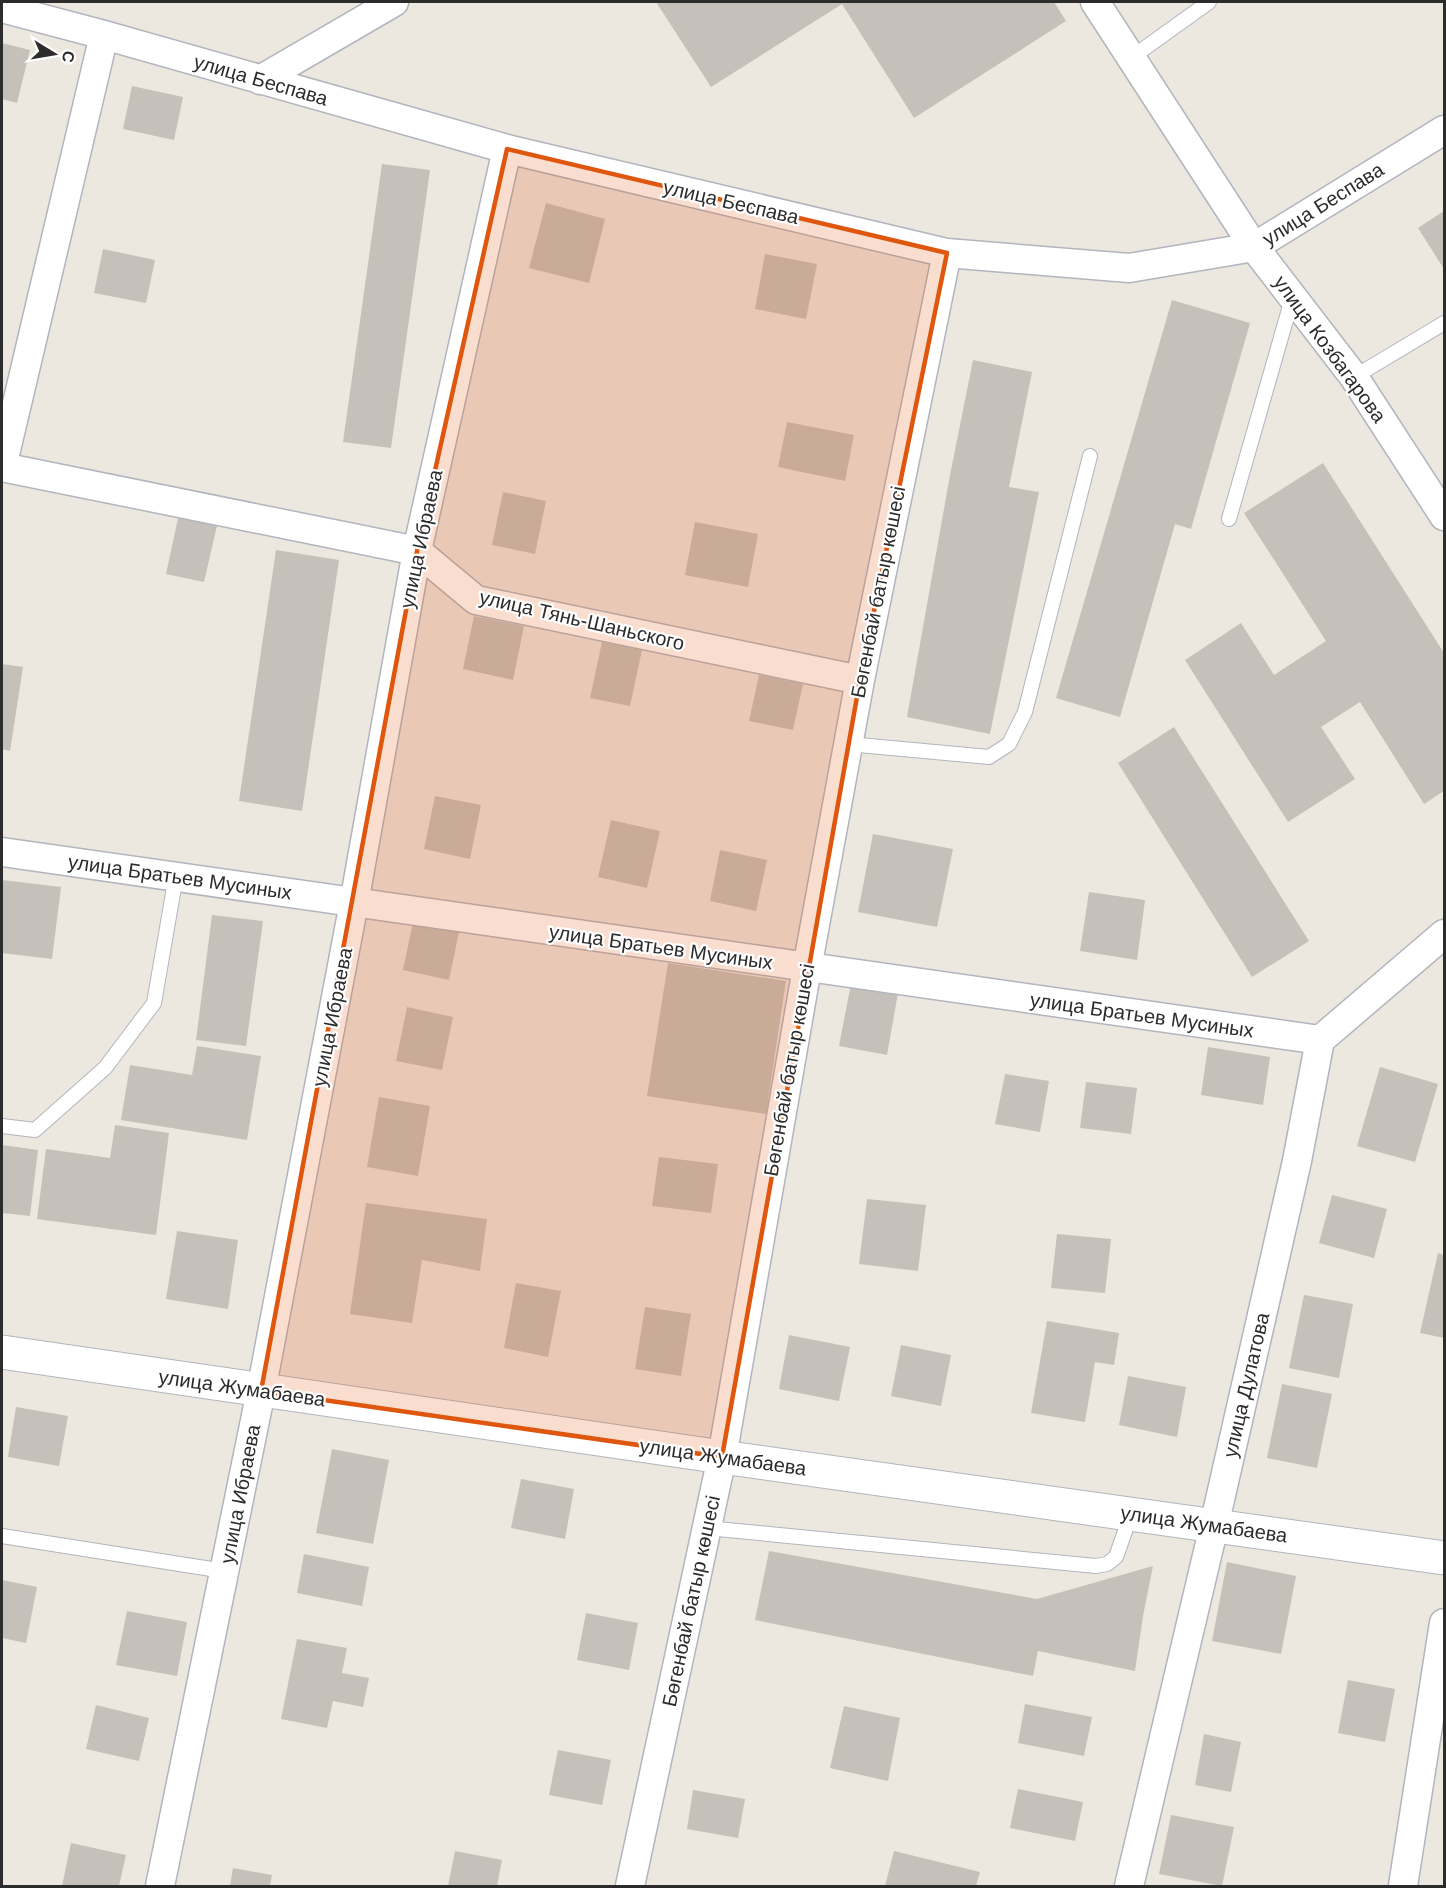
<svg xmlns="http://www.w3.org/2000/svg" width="1446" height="1888" viewBox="0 0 1446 1888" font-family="Helvetica,sans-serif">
<rect width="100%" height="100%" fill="#ece7df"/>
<path fill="#c5c1ba" d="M656 2H1054L1066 21 914 118 842 4 711 87Z
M2 43 30 50 17 103 2 99Z
M132 86 183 97 174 140 123 129Z
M382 164 430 170 391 448 343 442Z
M546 203 605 219 589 283 529 268Z
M1444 211V269L1418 228Z
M103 249 155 260 146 303 94 293Z
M765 254 817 264 806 319 755 309Z
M1172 300 1250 323 1191 529 1175 524 1120 717 1056 698Z
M973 360 1032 372 1009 487 1039 492 990 734 907 717 950 475Z
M787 422 854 435 845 481 778 467Z
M1323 463 1444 653V791L1424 804 1360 702 1321 727 1355 779 1288 822 1185 660 1241 623 1274 675 1326 641 1244 513Z
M503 492 546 501 535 554 492 545Z
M180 509 219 517 204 582 166 574Z
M695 522 758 534 748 587 685 575Z
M276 550 339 560 302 811 239 801Z
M474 616 524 626 513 680 463 669Z
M602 642 642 650 630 706 590 698Z
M2 664 23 667 10 751 2 749Z
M759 675 803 684 793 730 749 721Z
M1174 727 1309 941 1252 977 1118 763Z
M435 796 481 805 470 859 424 849Z
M611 820 660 831 647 888 598 877Z
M873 834 953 849 937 927 858 912Z
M720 850 767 860 756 911 710 901Z
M2 880 61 887 52 959 2 953Z
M1089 892 1145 900 1137 960 1080 951Z
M212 915 263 921 246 1046 196 1040Z
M414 917 460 927 449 980 403 970Z
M668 963 786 981 766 1114 647 1096Z
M851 984 898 993 887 1055 839 1046Z
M407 1007 453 1017 442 1070 396 1061Z
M197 1046 261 1056 247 1140 121 1120 130 1065 192 1075Z
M1208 1047 1270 1057 1263 1105 1201 1095Z
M1380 1067 1438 1084 1415 1162 1357 1146Z
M1005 1074 1049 1081 1040 1132 995 1124Z
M1086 1082 1137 1088 1131 1134 1080 1128Z
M379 1097 430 1106 418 1176 367 1167Z
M115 1125 169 1133 156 1235 37 1219 46 1149 110 1158Z
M2 1145 38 1150 30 1216 2 1213Z
M659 1157 718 1164 711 1213 652 1206Z
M1332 1195 1387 1209 1374 1258 1319 1243Z
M867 1199 926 1205 918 1271 859 1264Z
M366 1203 487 1219 480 1271 422 1260 412 1323 350 1314Z
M177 1231 238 1240 228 1309 166 1299Z
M1057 1234 1111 1239 1105 1293 1051 1288Z
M1438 1253 1444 1255V1338L1420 1333Z
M516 1283 561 1291 548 1357 504 1348Z
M1304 1295 1353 1304 1339 1378 1289 1368Z
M645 1307 691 1314 681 1376 635 1369Z
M1047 1321 1119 1333 1114 1365 1095 1362 1085 1422 1031 1413Z
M789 1335 850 1347 839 1401 779 1389Z
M901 1345 951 1355 941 1406 891 1396Z
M1128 1376 1186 1387 1177 1437 1119 1425Z
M1282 1384 1332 1394 1317 1468 1267 1458Z
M16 1407 68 1416 59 1466 8 1457Z
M332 1449 389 1460 373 1544 316 1533Z
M521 1479 574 1489 565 1539 511 1528Z
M769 1551 1037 1599 1153 1566 1143 1616 1135 1671 1038 1651 1033 1676 755 1620Z
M304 1554 369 1567 362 1606 297 1593Z
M1227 1562 1296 1576 1281 1654 1212 1641Z
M2 1580 37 1587 26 1643 2 1638Z
M127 1611 187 1622 177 1676 116 1665Z
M586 1613 638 1623 629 1670 577 1660Z
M297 1639 347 1648 342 1673 369 1678 363 1707 333 1701 327 1728 281 1719Z
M1348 1680 1395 1689 1385 1742 1338 1733Z
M1025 1704 1092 1717 1084 1756 1018 1743Z
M96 1705 149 1718 139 1761 86 1749Z
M844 1706 900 1718 888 1781 830 1768Z
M1204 1734 1241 1742 1231 1792 1195 1785Z
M558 1750 611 1760 602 1805 549 1795Z
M1018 1789 1083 1802 1075 1841 1010 1828Z
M693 1790 745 1799 738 1838 687 1829Z
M1171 1815 1234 1827 1222 1886 1159 1874Z
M71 1843 126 1855 119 1886H62Z
M455 1851 502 1860 497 1886H448Z
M894 1851 980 1872 976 1886H885Z
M233 1868 272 1875 270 1886H230Z"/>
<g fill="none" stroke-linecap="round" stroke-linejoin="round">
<defs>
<path id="lane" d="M1131 58 1209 2
M1354 377 1444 323
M1229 519 1292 299
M848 744 989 757 1009 744 1025 712 1090 456
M2 1126 35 1130 105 1068 154 1003 176 876
M707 1528 1096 1566 1107 1564 1116 1557 1131 1514
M2 1536 224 1571"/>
<path id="street" d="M1095 2 1254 247 1354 377 1444 516
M2 8 104 35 507 149 947 253 1129 268 1254 247 1444 130
M104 35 2 467 417 551 476 600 860 680
M260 80 394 2
M2 852 1320 1040
M160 1886 261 1391 354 903 417 551 507 149
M630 1886 722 1457 807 968 860 680 947 253
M1129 1886 1214 1526 1297 1161 1320 1040 1444 934
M1403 1886 1444 1623"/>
<path id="secondary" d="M2 1352 722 1457 1444 1558"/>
</defs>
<use href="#lane" stroke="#b2b5be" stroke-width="16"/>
<use href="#street" stroke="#b2b5be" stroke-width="31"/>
<use href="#secondary" stroke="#b2b5be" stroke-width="35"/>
<use href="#lane" stroke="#fff" stroke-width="14"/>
<use href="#street" stroke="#fff" stroke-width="28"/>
<use href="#secondary" stroke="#fff" stroke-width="33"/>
</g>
<path fill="#df570e" fill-opacity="0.2" stroke="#df570e" stroke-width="4.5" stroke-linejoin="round" d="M507 149 947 253 860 680 722 1457 261 1391 417 551Z"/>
<g text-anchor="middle" stroke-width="4.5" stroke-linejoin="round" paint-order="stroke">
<g font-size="20" fill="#2c2c2c" stroke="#fff">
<text transform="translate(261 80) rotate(16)" y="7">улица Беспава</text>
<text transform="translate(731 202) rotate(13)" y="7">улица Беспава</text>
<text transform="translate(1323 204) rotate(-32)" y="7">улица Беспава</text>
<text transform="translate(1330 349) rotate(54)" y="7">улица Козбагарова</text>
<text transform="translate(421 539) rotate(-78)" y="7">улица Ибраева</text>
<text transform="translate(878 592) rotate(-79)" y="7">Бөгенбай батыр көшесі</text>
<text transform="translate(582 620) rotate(13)" y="7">улица Тянь-Шаньского</text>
<text transform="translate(180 877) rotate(8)" y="7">улица Братьев Мусиных</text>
<text transform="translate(661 947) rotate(8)" y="7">улица Братьев Мусиных</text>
<text transform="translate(1142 1015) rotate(8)" y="7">улица Братьев Мусиных</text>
<text transform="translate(332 1017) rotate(-79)" y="7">улица Ибраева</text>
<text transform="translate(789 1070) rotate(-80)" y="7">Бөгенбай батыр көшесі</text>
<text transform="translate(1246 1385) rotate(-77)" y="7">улица Дулатова</text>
<text transform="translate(242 1388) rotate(8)" y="7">улица Жумабаева</text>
<text transform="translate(723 1457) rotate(8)" y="7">улица Жумабаева</text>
<text transform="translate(240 1494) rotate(-79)" y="7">улица Ибраева</text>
<text transform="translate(1204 1524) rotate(8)" y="7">улица Жумабаева</text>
<text transform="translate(691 1601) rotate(-78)" y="7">Бөгенбай батыр көшесі</text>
</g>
</g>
<rect width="1446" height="1888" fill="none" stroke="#2c2c2c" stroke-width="6"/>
<g transform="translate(54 54) rotate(101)" stroke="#ffffff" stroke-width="4.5" paint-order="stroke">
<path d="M0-4.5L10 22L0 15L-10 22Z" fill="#2c2c2c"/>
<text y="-9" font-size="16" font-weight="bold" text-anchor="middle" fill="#2c2c2c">С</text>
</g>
</svg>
